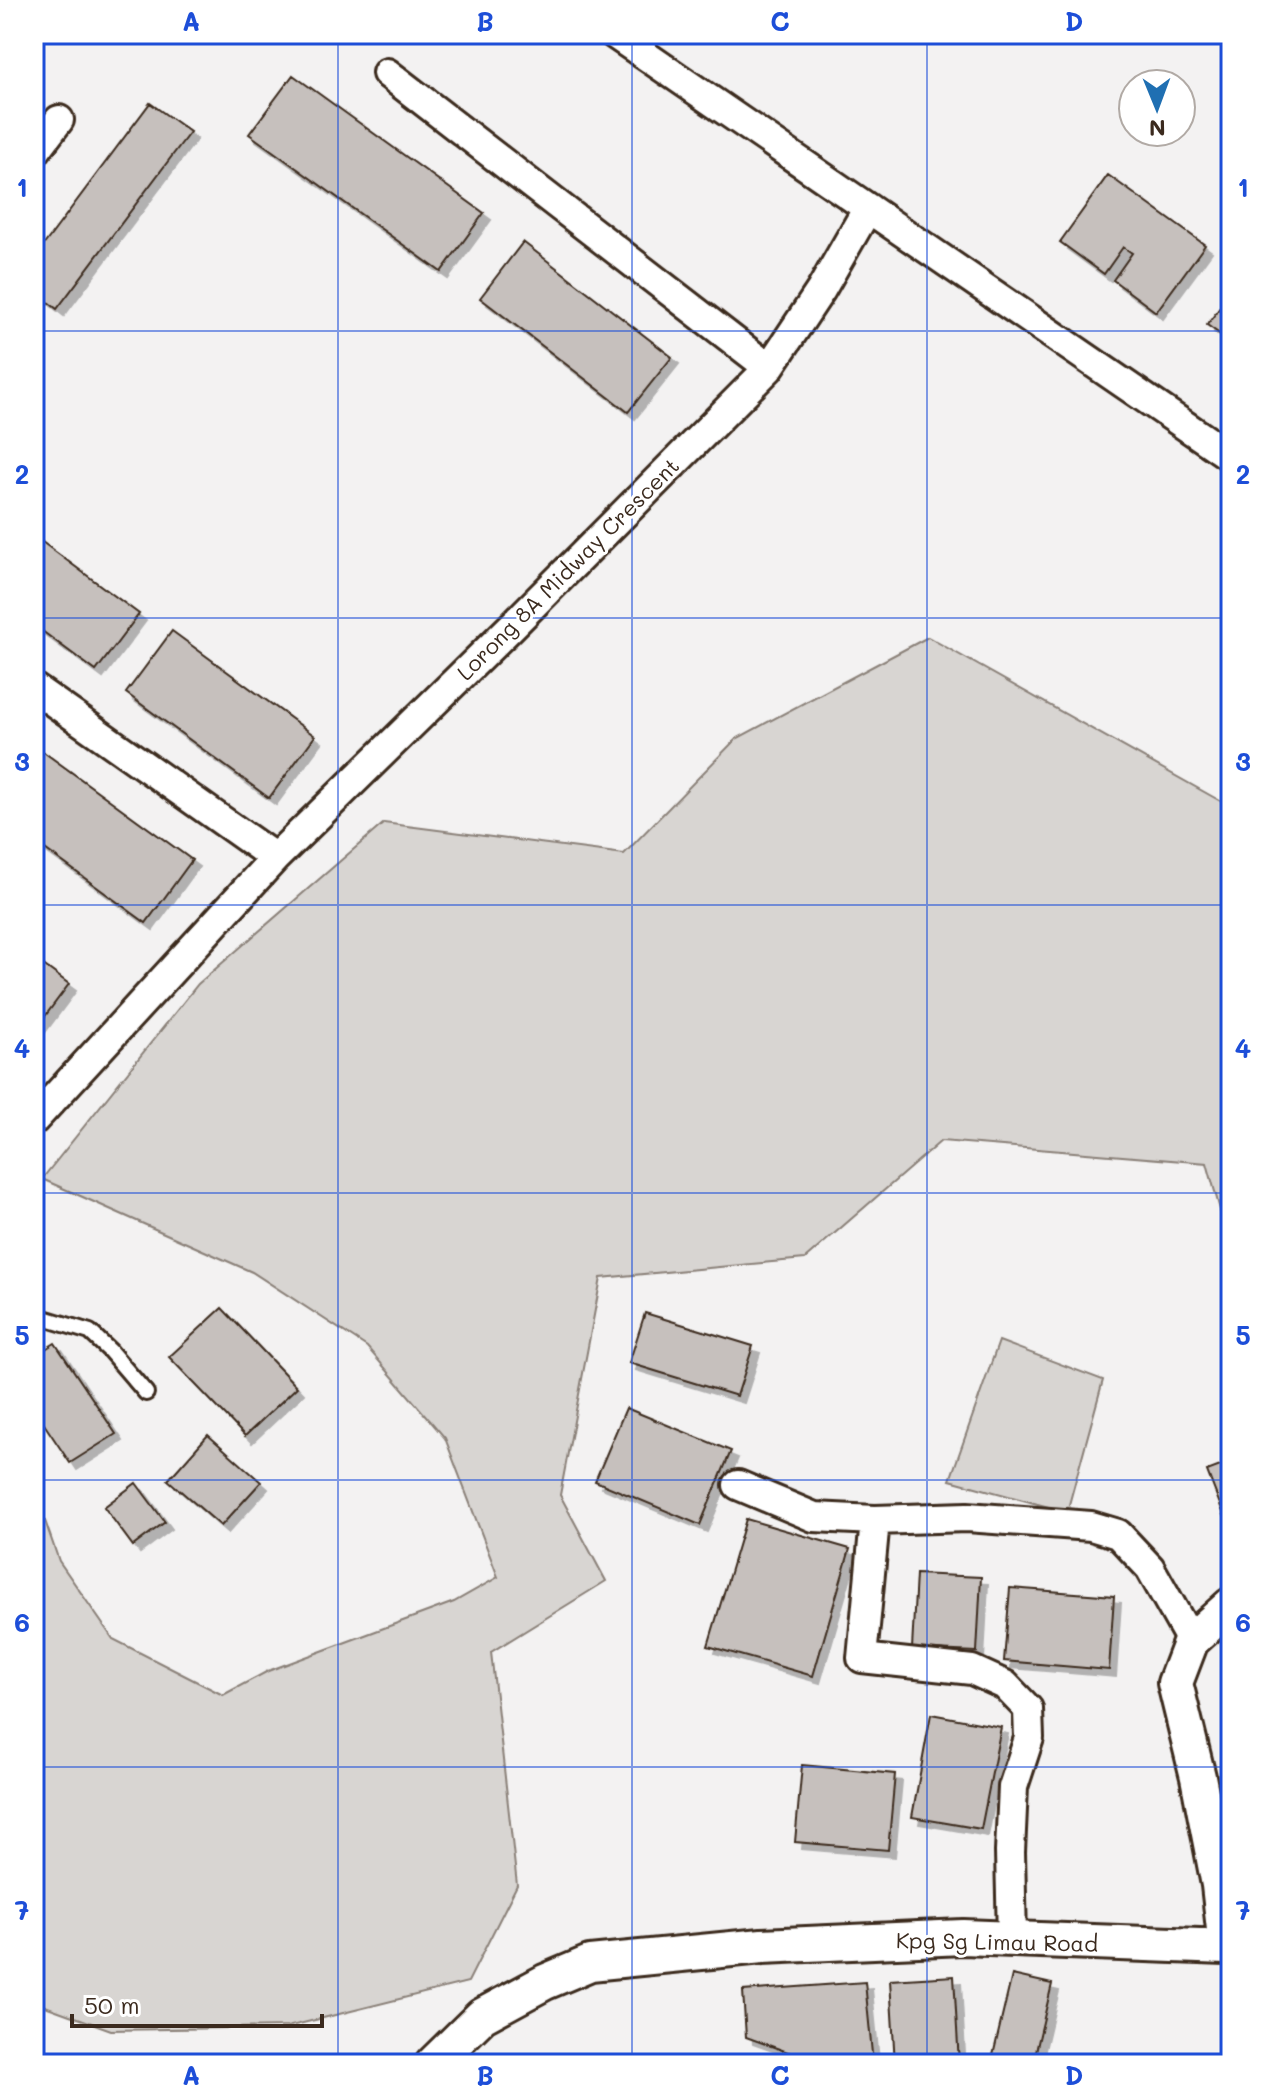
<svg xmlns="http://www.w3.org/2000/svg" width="1265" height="2098" viewBox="0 0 1265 2098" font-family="Mali,sans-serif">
<defs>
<filter id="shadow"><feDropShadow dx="7" dy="7" stdDeviation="0" flood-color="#0004"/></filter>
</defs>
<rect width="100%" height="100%" fill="#f3f2f2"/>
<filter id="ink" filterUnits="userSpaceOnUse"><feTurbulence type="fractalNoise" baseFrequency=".0125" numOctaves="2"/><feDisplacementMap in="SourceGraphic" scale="16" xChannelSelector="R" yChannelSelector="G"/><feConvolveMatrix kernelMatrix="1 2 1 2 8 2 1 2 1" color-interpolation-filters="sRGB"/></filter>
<g filter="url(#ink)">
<path fill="#d8d5d2" stroke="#8a8078" stroke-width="2" d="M928 637 1231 807V1260L1230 1246 1207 1163 941 1141 805 1259 601 1278 560 1495 606 1581 491 1652 517 1885 468 1982 287 2027 111 2030 34 2002V1489L59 1561 113 1639 223 1695 268 1671 454 1602 498 1577 445 1438 367 1347 252 1272 42 1179 198 984 384 823 624 854 736 739Z
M999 1341 1103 1380 1067 1512 950 1480Z"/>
<path fill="#c6c0bd" stroke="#3b2a1e" stroke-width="2" filter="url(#shadow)" d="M293 75 484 213 441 272 249 134Z
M150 103 190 132 57 309 34 291V258Z
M1108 175 1205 245 1156 312 1113 280 1132 253 1123 247 1104 274 1060 242Z
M523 242 672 357 628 412 480 298Z
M1231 292V342L1207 325Z
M34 536 139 614 96 671 34 625Z
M172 631 315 736 269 798 126 693Z
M34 745 192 860 146 923 34 841Z
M34 958 69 984 34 1031Z
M222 1308 297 1387 245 1436 169 1357Z
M645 1313 753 1346 737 1396 629 1363Z
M55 1343 116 1434 70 1463 34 1409V1356Z
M626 1408 731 1451 700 1525 595 1481Z
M208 1435 261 1482 221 1526 168 1480Z
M1231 1462V1533L1207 1471Z
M136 1483 165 1522 133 1546 104 1507Z
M746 1519 850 1549 813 1676 708 1646Z
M916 1574 981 1577 977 1652 912 1649Z
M1010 1588 1114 1596 1109 1670 1004 1661Z
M931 1714 1001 1727 981 1829 912 1817Z
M802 1765 895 1774 888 1850 795 1842Z
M1012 1975 1052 1984 1033 2064H991Z
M954 1976 959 2064H895L890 1980Z
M865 1982 873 2064H821L746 2037 743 1991Z"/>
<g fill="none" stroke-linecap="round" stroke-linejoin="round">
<defs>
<path id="service" d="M34 1315 90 1332 110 1351 146 1393"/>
<path id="minor" d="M614 34 1231 457
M387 73 769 368
M34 153 59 120
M34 688 275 858
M34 1120 275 858 510 628 769 368 821 290 868 208
M738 1485 814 1517 875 1520 967 1517 1091 1526 1118 1534 1150 1568 1191 1641
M875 1520 862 1658 972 1670 1005 1685 1028 1709 1029 1738 1013 1787 1010 1852 1012 1939"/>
<path id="tertiary" d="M433 2064 482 2016 545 1982 590 1963 762 1946 963 1937 1226 1947 1219 1885 1198 1777 1175 1683 1191 1641 1231 1605"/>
</defs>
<use href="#service" stroke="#3b2a1e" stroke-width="20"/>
<use href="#minor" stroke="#3b2a1e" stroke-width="34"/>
<use href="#tertiary" stroke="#3b2a1e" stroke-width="40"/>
<use href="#service" stroke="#fff" stroke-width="14"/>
<use href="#minor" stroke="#fff" stroke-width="28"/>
<use href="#tertiary" stroke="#fff" stroke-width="34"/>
</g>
</g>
<path fill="none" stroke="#1d4ed8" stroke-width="2" stroke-opacity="0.55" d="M338 34V2064M632 34V2064M927 34V2064M34 331H1231M34 618H1231M34 905H1231M34 1193H1231M34 1480H1231M34 1767H1231"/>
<g text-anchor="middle" stroke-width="6" stroke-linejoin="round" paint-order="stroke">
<g font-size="22" fill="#3b2a1e" stroke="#fff">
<text transform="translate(568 569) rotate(-45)" y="8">Lorong 8A Midway Crescent</text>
<text transform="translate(997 1942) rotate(1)" y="8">Kpg Sg Limau Road</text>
</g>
</g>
<rect width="1265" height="2098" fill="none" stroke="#fff" stroke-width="88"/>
<g transform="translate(1157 108) rotate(179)"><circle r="38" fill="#ffffff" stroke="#b1aaa5" stroke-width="2"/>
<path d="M0-6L14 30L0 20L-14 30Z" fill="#1f6fb2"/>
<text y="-12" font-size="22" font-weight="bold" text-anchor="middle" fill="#3b2a1e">N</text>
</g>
<path d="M72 2014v12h250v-12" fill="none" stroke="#3b2a1e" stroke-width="4"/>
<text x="84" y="2014" font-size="24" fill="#3b2a1e" stroke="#ffffff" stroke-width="6" paint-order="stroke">50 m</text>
<rect x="44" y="44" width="1177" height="2010" fill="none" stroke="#1d4ed8" stroke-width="3"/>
<g font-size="26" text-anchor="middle" font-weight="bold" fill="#1d4ed8">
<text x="191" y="31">A</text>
<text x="485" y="31">B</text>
<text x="780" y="31">C</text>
<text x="1074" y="31">D</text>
<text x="22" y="197">1</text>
<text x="1243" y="197">1</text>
<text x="22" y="484">2</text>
<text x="1243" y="484">2</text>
<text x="22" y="771">3</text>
<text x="1243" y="771">3</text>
<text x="22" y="1058">4</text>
<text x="1243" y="1058">4</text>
<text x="22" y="1345">5</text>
<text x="1243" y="1345">5</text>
<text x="22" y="1632">6</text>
<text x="1243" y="1632">6</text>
<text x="22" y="1920">7</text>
<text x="1243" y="1920">7</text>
<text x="191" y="2085">A</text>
<text x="485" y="2085">B</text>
<text x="780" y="2085">C</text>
<text x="1074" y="2085">D</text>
</g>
</svg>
